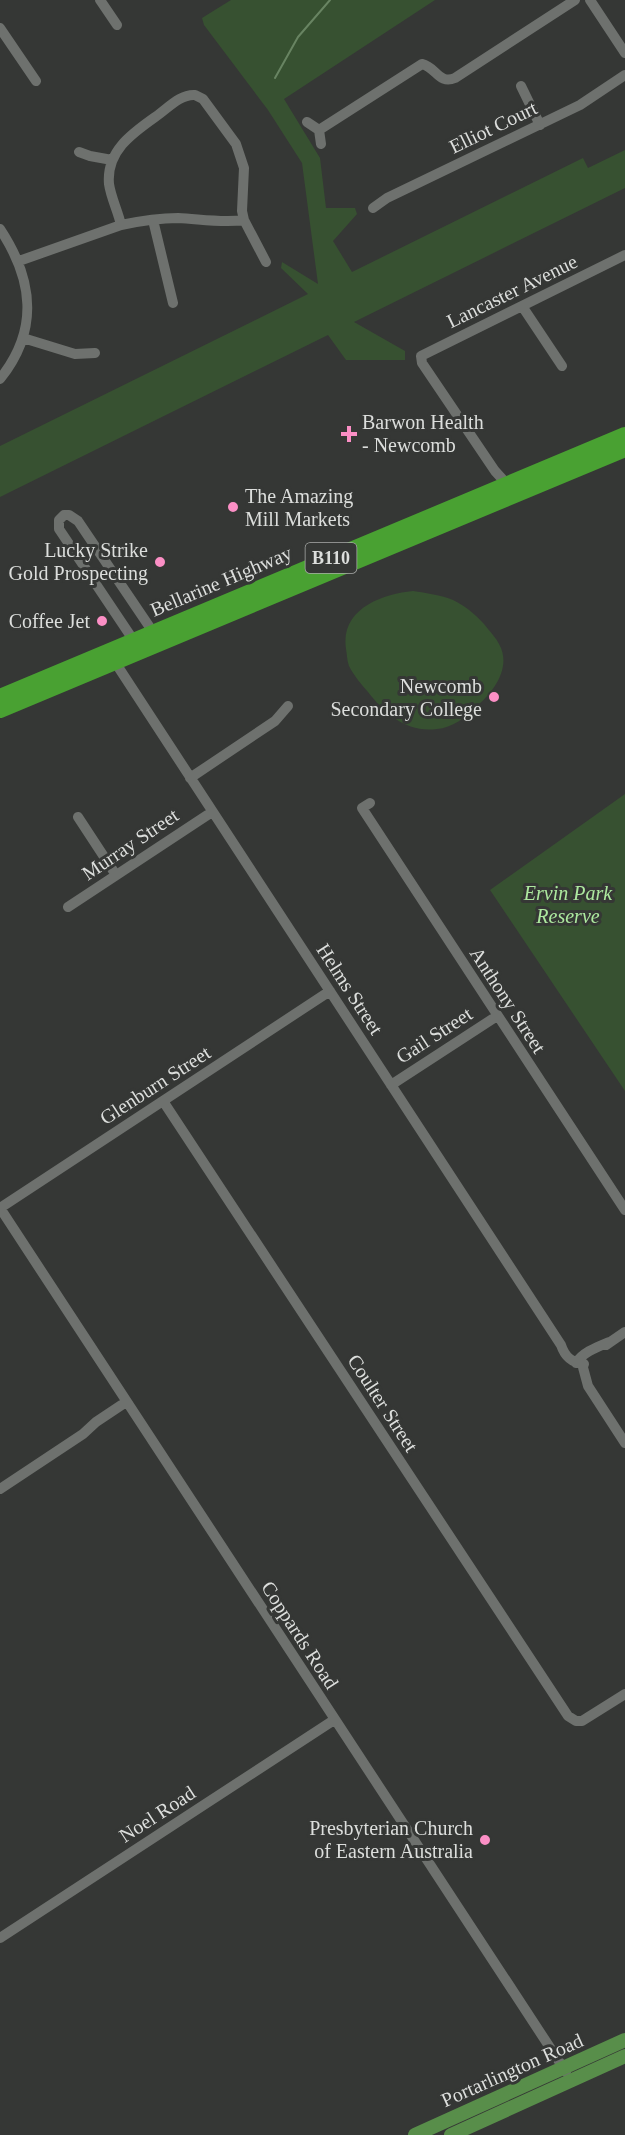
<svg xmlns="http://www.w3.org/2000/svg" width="625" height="2135" viewBox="0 0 625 2135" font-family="'Times New Roman',serif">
<rect width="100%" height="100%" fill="#353735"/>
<path fill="#375131" d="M231 0H435L284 99 320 158 326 208H355L357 214 333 241 352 272 583 158 588 168 625 150V188L354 322 405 351V360H346L328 335 0 497V446L308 294 281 268 282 262 318 284 302 163 268 110 204 25 202 18Z
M413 591C426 593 441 595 453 600 467 607 479 617 488 629 492 634 496 638 499 644 512 667 494 692 476 707 466 717 452 728 437 729 407 733 385 714 368 692 362 685 354 676 349 666 347 661 347 654 346 649 340 609 382 594 413 591Z
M625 794V1091L490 890Z"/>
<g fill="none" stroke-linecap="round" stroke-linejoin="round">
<path stroke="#688462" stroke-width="2" d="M275 78 298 37 330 0"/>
<path stroke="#6e716e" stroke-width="10" d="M100 0 117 25
M590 0 625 53
M0 28 36 81
M521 86 540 125
M307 122 319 130 321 144
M319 130 422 64C436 67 439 85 455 78L575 0
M79 152 90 156 112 160
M373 208 387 198 580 105 625 75
M153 220 173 303
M121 225C118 211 111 198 109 184 106 150 134 132 158 115 169 107 181 94 195 95L203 99 236 144 244 168 242 211 244 220 266 262
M0 229C33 279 40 329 0 379
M19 261 121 225C140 221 159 218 178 218 200 219 222 223 244 220
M522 306 562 366
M23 338 75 354 95 353
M507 484 495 471 422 363 421 356 625 255
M134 641 59 529V520L64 515H69L78 521 153 632
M113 659 561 1345C565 1357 572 1363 584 1364
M190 778 275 721 288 706
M370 803 362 808 625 1210
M78 817 116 875
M68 907 212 812
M391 1085 497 1016
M163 1101 568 1716 576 1721H582L625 1694
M0 1208 566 2072
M0 1208 330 991
M606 1345 625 1332
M581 1360 588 1386 625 1443
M576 1363C583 1352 597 1347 609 1342
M0 1489 83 1434 96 1422 126 1402
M0 1938 334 1720"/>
<path stroke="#588e4a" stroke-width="14" d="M415 2135 625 2040
M451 2135 625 2056"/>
<path stroke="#49a132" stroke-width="16" d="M0 697 625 435
M0 710 625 449"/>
</g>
<g fill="#fb8fc5" stroke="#353735" stroke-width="2">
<path d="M346 425h6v6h6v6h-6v6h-6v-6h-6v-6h6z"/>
<circle cx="233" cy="507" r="6"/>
<circle cx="160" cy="562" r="6"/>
<circle cx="102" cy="621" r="6"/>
<circle cx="494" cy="697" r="6"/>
<circle cx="485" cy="1840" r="6"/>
</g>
<g text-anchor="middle" stroke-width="6" stroke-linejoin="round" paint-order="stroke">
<rect fill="#353735" stroke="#aaacaa" stroke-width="1.5" x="305.5" y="543" width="51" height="30" rx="4.5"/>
<g font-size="18" font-weight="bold" fill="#dcdedc">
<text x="331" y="564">B110</text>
</g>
<g font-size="20" fill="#dcdedc" stroke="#353735">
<text transform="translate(493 127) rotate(-26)" y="7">Elliot Court</text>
<text transform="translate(512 291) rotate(-26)" y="7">Lancaster Avenue</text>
<text transform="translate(221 581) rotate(-23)" y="7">Bellarine Highway</text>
<text transform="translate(130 844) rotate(-34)" y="7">Murray Street</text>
<text transform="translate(350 989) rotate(57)" y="7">Helms Street</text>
<text transform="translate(508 1000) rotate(57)" y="7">Anthony Street</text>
<text transform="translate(434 1035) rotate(-33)" y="7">Gail Street</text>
<text transform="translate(155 1085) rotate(-33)" y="7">Glenburn Street</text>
<text transform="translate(383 1403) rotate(57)" y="7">Coulter Street</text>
<text transform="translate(300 1635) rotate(57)" y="7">Coppards Road</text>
<text transform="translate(157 1814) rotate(-33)" y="7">Noel Road</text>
<text transform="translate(512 2070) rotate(-24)" y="7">Portarlington Road</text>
</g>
<g font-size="20" fill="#dcdedc" stroke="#353735" text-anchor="end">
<text x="362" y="429" text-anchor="start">Barwon Health<tspan x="362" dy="23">- Newcomb</tspan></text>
<text x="245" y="503" text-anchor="start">The Amazing<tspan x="245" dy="23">Mill Markets</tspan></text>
<text x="148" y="557">Lucky Strike<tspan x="148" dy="23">Gold Prospecting</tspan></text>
<text x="90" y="628">Coffee Jet</text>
<text x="482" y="693">Newcomb<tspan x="482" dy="23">Secondary College</tspan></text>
<text x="473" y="1835">Presbyterian Church<tspan x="473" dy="23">of Eastern Australia</tspan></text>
</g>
<g font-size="20" font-style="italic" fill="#ade99f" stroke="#353735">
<text x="568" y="900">Ervin Park<tspan x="568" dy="23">Reserve</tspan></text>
</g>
</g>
</svg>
